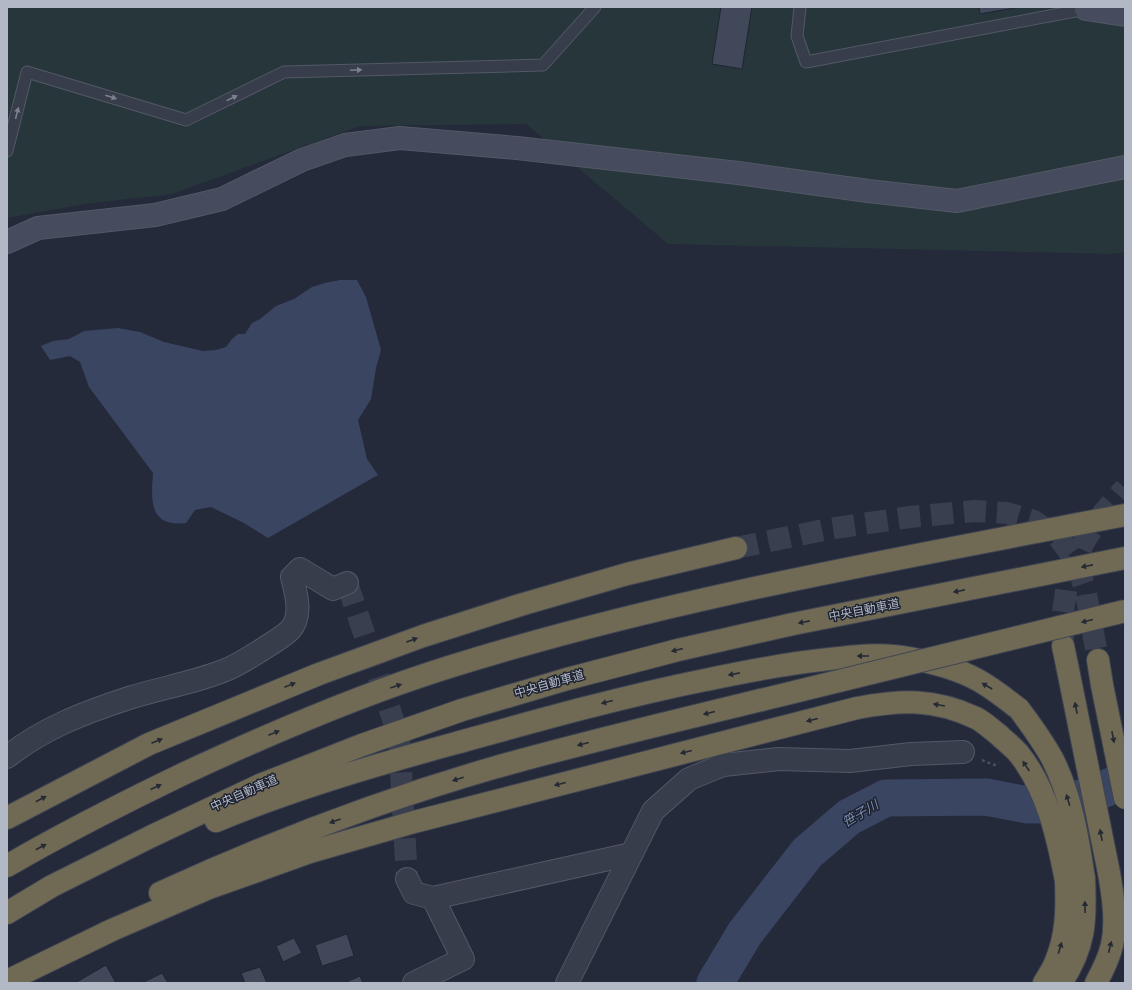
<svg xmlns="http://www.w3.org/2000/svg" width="1132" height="990" viewBox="0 0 1132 990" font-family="'PT Sans','Noto Sans JP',sans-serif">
<rect width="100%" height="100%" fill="#242a3a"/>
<path fill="#26363b" d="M7 7H1125V252L1113 254 668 244 526 124 360 126 172 194 85 204 7 218Z"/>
<path fill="#3a4562" d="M340 280H357L366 297 381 350 376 368 371 399 358 420 367 459 378 475 268 538 244 523 211 507 195 510 186 523C149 527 151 502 153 473L89 387 80 362 70 356 50 360 41 346 53 341 69 339 84 331 118 328 140 332 164 342 203 351 216 350 226 347 232 339 238 334H245L252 323 260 319 276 306 294 299 312 287 325 283Z"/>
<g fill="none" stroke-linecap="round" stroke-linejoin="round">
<path stroke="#3a4562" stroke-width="37" d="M715 983 745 933 807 853 849 817 886 798 986 797 1028 805H1054L1088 796 1125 780"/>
</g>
<path fill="#404859" stroke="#1f2432" d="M721 7H752L742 69 712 64Z
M979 7H1020L980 14Z
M347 934 354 956 322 966 315 945Z
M294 938 302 953 283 962 276 946Z
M106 965 116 983H75Z
M260 967 267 983H245L241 973Z
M162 973 168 983H142Z
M360 976 363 983H344Z"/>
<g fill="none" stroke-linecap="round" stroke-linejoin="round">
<path stroke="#393f4f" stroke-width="22" stroke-dasharray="22 11" stroke-linecap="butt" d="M347 583 399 737 407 879"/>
<path stroke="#393f4f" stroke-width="22" stroke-dasharray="22 11" stroke-linecap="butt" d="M736 548 828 529 910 517 974 511 1007 513 1034 521 1059 538 1075 560 1085 588 1098 660
M1063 645V612L1068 578 1084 542 1103 513 1125 488"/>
<defs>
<path id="lane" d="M800 7 797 36 806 62 1086 9V7
M7 151 27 72 186 120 284 72 543 65 595 7"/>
<path id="street" d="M7 757C43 728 86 712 129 698 160 688 193 683 223 671 237 666 250 657 263 649 272 643 283 637 290 630 303 616 296 593 292 577L300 569 333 589 347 583
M407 879 414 893 433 898 463 959 414 983
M433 898 631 854
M567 983 653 811 689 779 723 765 779 759 850 761 911 754 963 752"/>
<path id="secondary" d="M1086 9 1125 15
M7 242 38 228 155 215 222 199 302 160 345 145 400 138 517 148 738 173 868 191 957 201 1125 167"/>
<path id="highway" d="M1063 646 1067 665
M1098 660 1102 685
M7 818 149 744 319 674 423 636 520 605 627 574 736 548
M216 821C293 789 375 765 456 743 539 720 621 697 705 680 744 672 782 664 821 660 845 657 869 654 893 656 916 658 949 666 970 676 988 684 1003 697 1019 709
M7 866C65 832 125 802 185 773 271 733 359 695 449 667 670 598 898 559 1125 515
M160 893C267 844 379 801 493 768 581 743 671 722 761 700
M7 913 52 886 152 836 260 785 362 745 462 710 567 679 678 650 793 624 1125 558
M7 981 112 930 209 888 310 852 414 822 857 708C901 700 934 698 976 718 984 722 991 729 999 735
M1044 983C1048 976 1053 969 1056 961 1067 934 1067 909 1066 881
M1061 983C1085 947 1086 921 1084 879
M1096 983C1102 972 1109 958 1112 945 1117 922 1113 896 1109 873"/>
</defs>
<use href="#lane" stroke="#535866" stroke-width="13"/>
<use href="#street" stroke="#535866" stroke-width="24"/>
<use href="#secondary" stroke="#535866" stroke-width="24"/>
<use href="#highway" stroke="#404553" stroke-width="24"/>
<path stroke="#445359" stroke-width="2.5" stroke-dasharray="3 3" stroke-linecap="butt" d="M982 760 994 765 999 763"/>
<use href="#lane" stroke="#383d4b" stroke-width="11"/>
<use href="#street" stroke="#383d4b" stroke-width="22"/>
<use href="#secondary" stroke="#464b5d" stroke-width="22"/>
<use href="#highway" stroke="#706a55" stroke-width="22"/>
<defs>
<path id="highway-bridge" d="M1067 665 1109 873
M1102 685 1125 798
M761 700 1125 611
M1019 709C1031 725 1042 740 1052 758 1071 795 1078 838 1084 879
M999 735C1005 741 1013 747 1019 754 1047 789 1058 838 1066 881"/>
</defs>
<use href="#highway-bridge" stroke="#404553" stroke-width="24" stroke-linecap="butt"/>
<use href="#highway-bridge" stroke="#706a55" stroke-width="22"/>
</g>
<defs><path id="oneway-solid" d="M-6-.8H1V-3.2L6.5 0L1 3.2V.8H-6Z"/></defs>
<g fill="#7c818f">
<use href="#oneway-solid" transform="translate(356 70) rotate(-2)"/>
<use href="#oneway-solid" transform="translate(111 97) rotate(17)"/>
<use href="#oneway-solid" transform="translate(232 98) rotate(-26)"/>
<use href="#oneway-solid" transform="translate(17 113) rotate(-76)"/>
</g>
<g fill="#252934">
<use href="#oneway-solid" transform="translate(1087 566) rotate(169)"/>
<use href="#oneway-solid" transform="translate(959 591) rotate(169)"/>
<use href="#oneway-solid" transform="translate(1087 621) rotate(166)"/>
<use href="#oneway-solid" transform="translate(804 622) rotate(169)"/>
<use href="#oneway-solid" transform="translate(412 640) rotate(-20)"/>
<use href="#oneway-solid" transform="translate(677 650) rotate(166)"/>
<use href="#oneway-solid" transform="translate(863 656) rotate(180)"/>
<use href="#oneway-solid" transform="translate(734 674) rotate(169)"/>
<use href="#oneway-solid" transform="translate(290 685) rotate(-22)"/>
<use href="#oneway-solid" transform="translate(396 686) rotate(-19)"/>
<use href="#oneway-solid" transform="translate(987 686) rotate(-150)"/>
<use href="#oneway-solid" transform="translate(607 702) rotate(165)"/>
<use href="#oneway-solid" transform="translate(939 705) rotate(-170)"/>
<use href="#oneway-solid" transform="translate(1076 708) rotate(-101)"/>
<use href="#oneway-solid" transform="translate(709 713) rotate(166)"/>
<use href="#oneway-solid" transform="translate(812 720) rotate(166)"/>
<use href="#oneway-solid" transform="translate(274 733) rotate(-22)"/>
<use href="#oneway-solid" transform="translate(1113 737) rotate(79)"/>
<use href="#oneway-solid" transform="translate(157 741) rotate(-23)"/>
<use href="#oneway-solid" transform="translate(583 744) rotate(165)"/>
<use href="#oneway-solid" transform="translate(686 752) rotate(166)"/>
<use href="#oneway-solid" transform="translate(1026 766) rotate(-123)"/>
<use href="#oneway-solid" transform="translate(458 779) rotate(163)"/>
<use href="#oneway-solid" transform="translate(560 784) rotate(166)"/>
<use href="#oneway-solid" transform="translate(156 787) rotate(-25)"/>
<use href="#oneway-solid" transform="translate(41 799) rotate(-28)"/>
<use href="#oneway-solid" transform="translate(1068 800) rotate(-107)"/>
<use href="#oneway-solid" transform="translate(335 821) rotate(160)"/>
<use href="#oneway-solid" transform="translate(1101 835) rotate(-101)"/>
<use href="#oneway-solid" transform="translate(41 847) rotate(-28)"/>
<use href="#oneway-solid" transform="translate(1085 907) rotate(-91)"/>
<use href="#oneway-solid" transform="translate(1110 947) rotate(-76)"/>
<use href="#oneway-solid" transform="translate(1060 948) rotate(-73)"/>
</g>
<g text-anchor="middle" stroke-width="3" stroke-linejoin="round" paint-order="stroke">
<g font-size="12" fill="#b3b8c6" stroke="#1d2230">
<text transform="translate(864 610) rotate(-11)" y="4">中央自動車道</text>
<text transform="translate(549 684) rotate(-16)" y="4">中央自動車道</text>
<text transform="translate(244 793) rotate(-24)" y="4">中央自動車道</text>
</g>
<g font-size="13" font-style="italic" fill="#7c8aac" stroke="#1d2230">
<text transform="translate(860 813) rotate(-31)" y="5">笹子川</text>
</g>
</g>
<rect width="1132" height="990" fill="none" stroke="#b3b8c6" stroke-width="16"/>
</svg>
